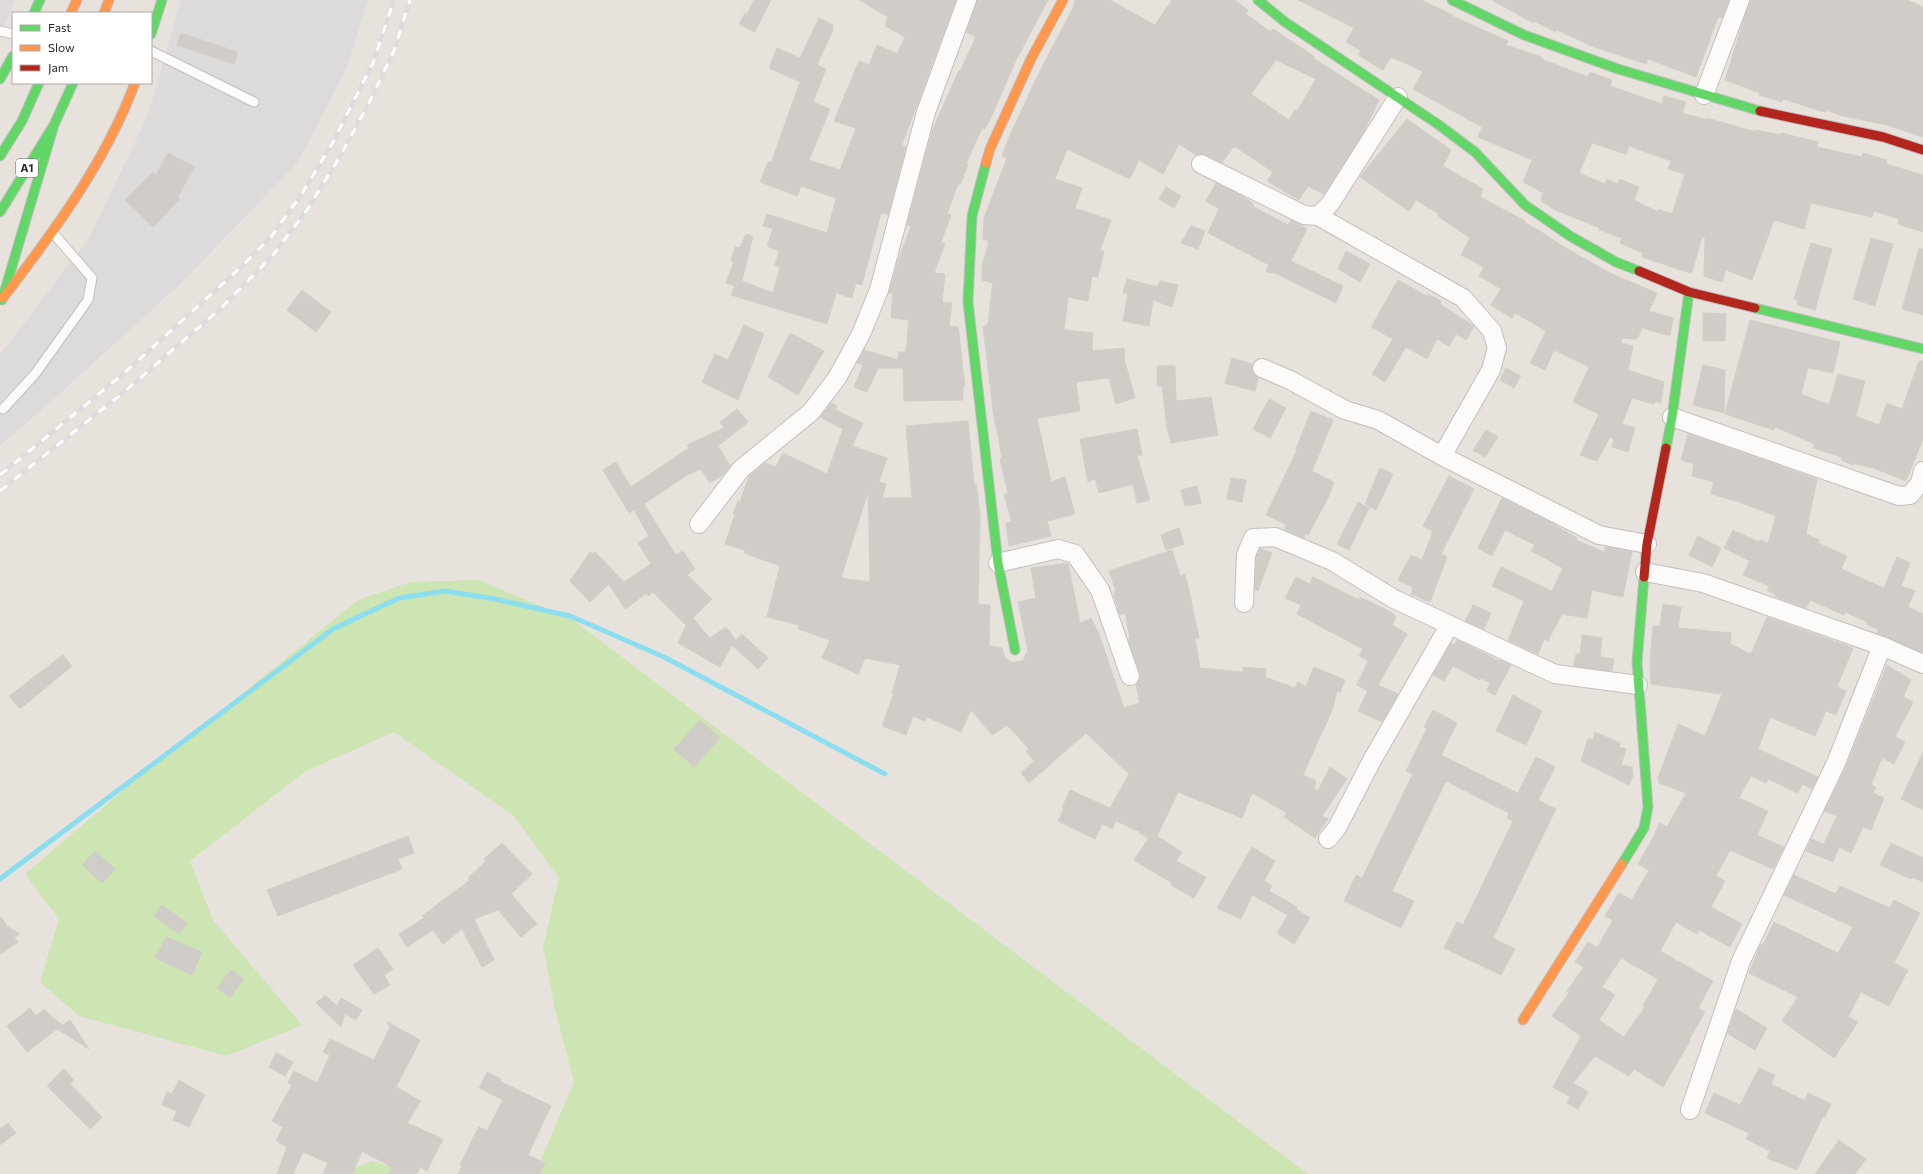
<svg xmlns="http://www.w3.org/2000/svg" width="1923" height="1174" viewBox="0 0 1923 1174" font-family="Commissioner,sans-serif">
<rect width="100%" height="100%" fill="#e8e2dc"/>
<path fill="#dddadc" d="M0 0H15L0 38Z
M181 0H368L347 67 298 162 180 284 57 396 0 446V353L8 345 89 238 148 115Z"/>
<path fill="#cce5b2" d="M479 580 573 620 1308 1174H535L574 1082 555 1009 543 947 559 878 514 816 394 732 306 771 190 861 213 920 302 1025 227 1056 79 1016 40 982 59 919 25 874 132 783 358 600 410 582Z
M372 1161 417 1174H341Z"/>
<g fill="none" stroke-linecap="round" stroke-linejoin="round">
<path stroke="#8adef0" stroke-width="5" d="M0 879 333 629 399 598 445 591 495 599 570 616 664 657 885 774"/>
</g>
<path fill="#d0ccc8" stroke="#d2cec9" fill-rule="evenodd" d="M754 0H771L755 32 739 24 745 13 747 14Z
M859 0H956L902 145 906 147 888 214 881 213 862 285 856 283 852 298 836 293 827 324 731 295 735 286 726 283 734 262 731 261 735 247 740 248 746 234 753 236 742 281 773 293 780 267 775 265 779 251 767 246 773 229 763 226 767 214 827 233 836 198 801 186 797 196 760 182 768 162 771 163 800 82 769 68 777 48 800 58 819 18 833 25V30L817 65 826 69 813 102 830 109 809 160 840 170 856 128 834 121 859 61 869 65 877 45 897 54 905 37 885 26 888 17Z
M977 0H1048L1015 62 990 120 985 129 982 128 966 164 968 165 960 185 958 184 947 214 951 215 941 242 945 244 934 273 945 274 942 302 952 303 949 326 958 327 965 386H963V400L904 401 903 368H878L867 392 854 387 863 365 857 363 864 350 898 360V352H906L909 320 891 318 893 293H889L898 261 911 226 907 225 932 131 959 70 960 71 976 37 966 32Z
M1075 0H1110L1155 25 1172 0H1234L1248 10 1246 14 1271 32 1273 29 1314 56 1313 58 1379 100 1362 135 1324 194 1308 186 1299 200 1267 181 1273 172 1234 146 1222 163 1205 154 1196 155 1179 144 1163 174 1139 160 1130 179 1067 149 1055 179 1082 188 1075 208 1111 220 1100 250 1104 251 1098 277 1092 276 1088 301 1068 297 1064 330 1093 333 1092 351 1124 348 1125 362 1135 398 1116 404 1109 378 1076 382 1080 411 1037 418 1051 482 1065 477 1075 514 1047 521 1051 536 1009 546 1006 523 1012 522 1004 495 1008 494 1000 459 1002 458 996 424 995 425 983 327 988 324 993 283 982 280V266L989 241 983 239 984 218 1007 158 1002 156 1007 142 1037 77 1074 6ZM1276 60 1316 79 1297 111 1295 110 1289 120 1251 94Z
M1298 0H1421L1453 15 1452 16 1508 41 1506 45 1542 57 1541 59 1588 77 1590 72 1612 80 1610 86 1662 104 1664 96 1686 102 1682 113 1707 120V118L1756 132V130L1781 135V133L1818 142 1817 147 1862 157 1863 153 1887 160 1886 164 1923 175V232L1898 224 1899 219 1874 211 1872 217 1811 203 1804 229 1774 220 1752 280 1726 270 1722 282 1704 276 1705 237H1702L1692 272 1690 271V273L1642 257 1643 253 1620 243 1622 238 1599 230 1600 228 1555 210 1541 201 1543 193 1523 182 1532 160 1478 137 1482 127 1413 89 1423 71 1391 57 1383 70 1358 55 1361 51 1346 42 1354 28ZM1592 143 1626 154 1629 146 1671 161 1668 169 1685 174 1672 214 1658 209V212L1634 200 1639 187 1619 179 1618 184 1607 179 1605 184 1579 173Z
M1492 0H1729L1722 18 1718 17 1696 77 1648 59 1646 64 1594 47 1557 30 1556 32 1534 21 1533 23Z
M1750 0H1907L1923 7V137L1887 125 1839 115 1827 110 1826 112 1821 111 1783 99 1782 102 1759 95 1760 93 1725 80Z
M181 33 238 52 234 64 177 45Z
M1407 119 1451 150 1443 166 1483 189 1480 197 1525 221 1524 222 1540 231 1564 247 1610 273 1657 293 1649 311 1673 318 1670 336 1642 328 1637 339 1622 338 1621 343 1633 346 1628 370 1664 382 1661 403 1655 401 1654 404 1632 398 1622 424 1635 428 1628 452 1612 447 1614 439 1610 437 1597 461 1580 455 1599 414 1573 402 1589 367 1554 350 1545 370 1530 363 1546 331 1515 313 1512 318 1491 305 1501 289 1479 276 1484 267 1461 255 1470 238 1438 216 1439 214 1416 200 1409 211 1360 177Z
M168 153 194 167 178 197 180 199 153 227 125 200 153 172 156 175Z
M1216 183 1239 194 1254 204 1252 206 1288 225 1291 220 1307 229 1291 261 1343 286 1336 303 1275 273 1266 272 1269 265 1208 233 1219 209 1206 201Z
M1166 187 1181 196 1174 208 1159 199Z
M1191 226 1205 231 1198 249 1181 243Z
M1871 238 1893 244 1875 306 1853 299Z
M1811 243 1832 249 1815 310 1797 305 1798 300 1794 299Z
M1919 249H1923V315L1902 309Z
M1346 251 1370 264 1360 282 1338 269Z
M1127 279 1157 287 1160 281 1178 285 1172 307 1153 300 1149 326 1123 321 1128 294 1123 293Z
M1398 280 1427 296 1428 294 1441 301 1440 304 1474 326 1466 340 1456 334 1449 346 1437 339 1427 359 1406 347 1385 382 1372 374 1393 339 1371 327Z
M302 290 331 312 316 332 287 310Z
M1703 313 1726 314 1725 341H1703Z
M1750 320 1840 342 1833 373 1808 368 1801 394 1829 405 1838 374 1865 381 1856 416 1879 425 1887 403 1902 409 1919 361H1923V439L1906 481 1871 467V468L1853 463V465L1841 460 1842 457 1813 448 1815 444 1775 427 1774 430 1725 414Z
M744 325 764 334 738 400 702 382 715 354 728 360Z
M790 333 824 351 798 395 768 377Z
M1232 358 1252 364V370L1258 378 1255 391 1225 383Z
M1703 365 1725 370 1724 413 1693 405Z
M1157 366H1175L1176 401 1211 397 1218 435 1171 443 1167 428 1162 386H1157Z
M1506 368 1521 376 1514 388 1500 380Z
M1269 399 1286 408 1270 438 1253 429Z
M831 403 837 406 835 410 863 423 852 446 887 458 879 482 886 484 882 498H912L906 426 968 421 974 484H976L980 513 978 604 990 605 989 646 1002 648 1005 658 1011 662H1017L1023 660 1028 651 1018 602 1036 598 1031 568 1068 563 1080 623 1091 618 1099 634 1124 708 1140 703 1136 685 1140 678V673L1128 640 1130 639 1125 613 1120 615 1113 592 1116 591 1109 571 1172 550 1180 576 1185 574 1189 591 1199 638H1195L1200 668 1243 672V667L1266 669 1265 677 1295 688 1298 682 1306 686 1314 667 1345 680 1340 692 1337 691 1333 708 1303 775 1316 781 1314 789 1318 791 1330 767 1347 779 1322 816 1328 819 1315 838 1284 817 1287 813 1252 793 1242 818 1178 792 1157 836 1182 852 1176 861 1206 877 1194 898 1171 885 1172 883 1134 860 1149 838 1139 833 1140 832 1116 821 1112 829 1102 824 1095 839 1058 821 1064 809 1062 808 1070 790 1110 808 1129 774 1086 733 1029 783 1021 773 1034 761 1026 752 1029 749 1007 725 992 735 971 710 961 732 927 717 925 721 913 716 906 735 882 726 894 693H892L900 665 865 658 858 674 822 658 830 640 798 629 799 625 767 617 780 566 744 553 745 550 725 544 735 514H733L738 501 740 502 749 476 765 463 776 467 783 453 827 474 843 429 820 417ZM868 492 869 531 870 582 841 578Z
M737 409 748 422 718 446 730 466 723 475 710 483 701 469 687 475 644 504 676 555 683 551 695 569 687 575 712 599 693 618 710 638 726 627 736 640 734 642 742 634 768 658 758 669 732 645 720 667 678 643 687 623 686 625 653 592 648 596 647 593 625 609 609 584 590 602 570 581 590 552 592 554 595 552 624 582 651 564 638 543 649 536 634 510 629 513 603 470 616 462 631 487 689 448 687 445 724 428 720 422Z
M1311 411 1333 420 1312 471 1334 482 1328 498 1308 535 1305 533 1304 538 1284 529 1286 525 1266 515 1297 450 1296 449Z
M1137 429 1142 455H1137L1150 500 1137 503 1133 484 1099 493 1095 479 1088 482 1080 439Z
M1486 430 1498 437 1485 457 1473 450Z
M1688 434 1817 479 1806 534 1819 540 1818 543 1847 556 1841 569 1884 588 1897 557 1910 563 1901 586 1915 591 1908 607 1923 614V653L1877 633 1878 629 1866 624 1867 622 1845 612 1844 615 1810 600 1806 608 1775 597 1776 595 1767 590 1769 586 1743 575 1750 561 1724 548 1733 530 1759 542 1760 540 1768 543 1776 516 1739 502 1711 494 1714 482 1692 476 1694 464 1681 460Z
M1380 468 1393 474 1376 510 1365 504Z
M1449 476 1474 489 1441 554 1447 557 1430 602 1411 594 1413 587 1398 580 1411 555 1422 560 1433 531 1423 526Z
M1231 478 1246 480 1242 502 1227 499Z
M1197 486 1201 503 1185 506 1181 490Z
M1502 498 1546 520 1577 538 1576 540 1604 552 1605 547 1632 552 1623 597 1592 590 1587 618 1562 614 1548 641 1544 639 1538 654 1508 640 1524 601 1492 586 1501 567 1552 591 1563 568 1531 551 1535 545 1505 530 1492 556 1478 548Z
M1358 502 1369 508 1349 550 1337 544Z
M1179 528 1184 544 1166 550 1161 535Z
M1698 536 1721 548 1712 567 1689 555Z
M1260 548 1272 553 1258 591 1255 590 1256 557Z
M1296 577 1310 584 1313 577 1359 600 1360 597 1385 609 1395 615V620L1392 625 1407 634 1378 685 1398 694 1382 722 1358 711 1368 691 1357 685 1368 661 1359 656 1363 649 1297 614 1301 605 1285 598Z
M1663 604 1681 607 1678 628 1731 633 1730 644 1751 654 1767 617 1853 648 1837 687 1846 691 1836 715 1826 711 1815 736 1770 717 1758 749 1818 777 1812 789 1802 784 1798 793 1768 779 1766 783 1751 776 1739 798 1768 811 1757 835 1784 847 1773 869 1730 850 1716 876 1725 881 1711 907 1742 924 1730 947 1699 930 1697 934 1676 922 1660 951 1713 981 1698 1008 1705 1012 1689 1040 1690 1041 1663 1087 1634 1069 1629 1076 1595 1056 1573 1083 1588 1092 1578 1109 1567 1103 1570 1097 1553 1087 1581 1036 1552 1016 1569 993 1567 991 1584 967 1575 962 1588 942 1597 948 1613 920 1605 916 1619 893 1632 900 1649 870 1638 864 1655 834 1659 823 1667 827 1686 793 1659 783 1658 778 1678 724 1705 736 1722 694 1651 684 1650 662 1653 626H1660ZM1621 958 1658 979 1643 1006 1645 1007 1624 1037 1599 1020 1615 995 1602 987Z
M1473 605 1491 613 1484 629 1465 621Z
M1582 635 1602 638 1600 657 1614 659 1612 671 1574 666 1576 654H1580Z
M1457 640 1499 661 1500 660 1511 665 1495 695 1487 691 1490 683 1481 678 1480 680 1453 666 1444 681 1433 675 1451 643 1454 645Z
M63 655 72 666 20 709 9 696Z
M1887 665 1911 680 1903 697 1913 702 1895 737 1905 742 1894 764 1882 758 1871 785 1876 787 1873 793 1884 798 1871 830 1863 827 1851 853 1839 847 1833 862 1806 851 1811 839 1824 844 1837 816 1824 811 1846 767Z
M1513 695 1542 711 1526 745 1496 731Z
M1433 710 1457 723 1441 755 1518 793 1536 757 1555 767 1538 800 1556 809 1493 938 1515 949 1501 975 1444 948 1457 922 1463 925 1513 821 1507 818 1509 813 1446 781 1392 891 1414 901 1401 928 1344 901 1356 875 1362 878 1413 774 1406 771 1427 728 1424 727Z
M700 720 720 738 694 767 674 749Z
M1595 732 1620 743 1619 747 1626 749 1621 765 1632 767 1633 776 1629 785 1581 761 1588 738 1593 740Z
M1923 752V810L1901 799Z
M408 836 414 853 398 859 402 869 278 916 267 890Z
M502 843 532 874 511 894 537 924 521 937 498 910 474 919 494 960 482 967 462 929 443 944 433 930 407 947 399 934 424 918 422 916 470 880 468 878 486 861 484 859Z
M1891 843 1923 858V882L1912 877 1911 879 1880 865Z
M1252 847 1275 861 1264 881 1272 886 1269 891 1297 907 1296 909 1310 918 1294 944 1277 933 1288 915 1252 895 1241 919 1217 908Z
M95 851 115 869 102 883 82 865Z
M1794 875 1836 894 1840 886 1890 908 1894 900 1920 913 1894 963 1908 970 1889 1006 1861 992 1848 1017 1858 1022 1834 1058 1782 1021 1798 997 1749 973 1761 944 1763 945 1774 922 1838 953 1853 927 1784 895Z
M162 905 187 923 179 934 154 916Z
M0 916 8 927 20 934 14 937 18 942 0 954Z
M166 937 202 952 192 975 155 958Z
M378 948 393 969 384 975 390 985 374 994 353 965Z
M231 970 244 979 230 997 217 988Z
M325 995 337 1006 341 998 362 1010 356 1020 345 1014 341 1027 316 1003Z
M30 1008 36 1016 44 1009 51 1016 62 1025 27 1052 7 1026Z
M1736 1009 1767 1028 1755 1050 1727 1033Z
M70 1020 89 1049 57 1029Z
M387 1022 420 1040 396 1087 421 1101 407 1123 443 1139 427 1171 420 1167 417 1174H389L392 1167 362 1151 352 1174H323L328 1163 303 1152 293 1174H277L287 1147 276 1141 283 1127 272 1121 292 1085 288 1083 294 1071 317 1083 330 1055 323 1052 330 1039 374 1060 390 1027Z
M276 1053 293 1062 285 1076 269 1067Z
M1759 1068 1775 1075 1771 1084 1805 1101 1808 1093 1831 1104 1825 1117 1823 1116 1797 1170 1767 1158 1770 1151 1746 1139 1749 1133 1705 1113 1714 1093 1740 1105Z
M64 1069 74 1080 70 1084 102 1117 90 1129 47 1086Z
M487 1072 501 1079 500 1081 551 1106 528 1155 545 1163 540 1174H458L462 1166 460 1165 476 1132 479 1127 487 1131 503 1100 479 1088Z
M179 1080 205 1095 189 1127 173 1120 177 1111 162 1105 167 1092 172 1094Z
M8 1123 16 1133 0 1145V1129Z
M1839 1140 1866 1159 1855 1174H1815Z"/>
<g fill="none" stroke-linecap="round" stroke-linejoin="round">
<defs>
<path id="lane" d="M0 31 13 34
M151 51 254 102
M3 409 35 374 88 300 92 278 53 233"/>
<path id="street" d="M1704 95 1740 0
M1201 164 1304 215 1318 216 1330 204 1398 97
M1318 216 1463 298 1492 331 1497 348 1491 370 1442 456
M1262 368 1290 380 1345 410 1378 420 1442 456 1599 535 1647 544
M1672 417 1899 496 1910 495 1920 483 1923 471
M699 524 741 469 811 412 837 378 861 334 879 290 926 112 967 0
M998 563 1058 549 1075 554 1100 590 1130 676
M1645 572 1703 583 1882 646 1923 664
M1244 603 1246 555 1253 538 1275 537 1332 561 1394 599 1555 674 1638 685
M1328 839 1337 828 1371 762 1449 626
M1690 1110 1741 961 1836 763 1882 646"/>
<path id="fast" d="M1258 0 1285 22 1439 125 1475 152 1525 205 1570 236 1616 262 1639 271
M1452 0 1524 35 1618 69 1760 111
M34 13 40 0
M151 34 162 0
M0 79 13 56
M0 156 22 121 39 83
M986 163 972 216 968 302 998 563 1015 650
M0 212 54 125 73 83
M2 300 54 125
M1755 308 1923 349
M1666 448 1672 417 1689 292
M1622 864 1644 828 1648 807 1637 662 1644 577"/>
<path id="slow" d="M71 13 77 0
M104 13 109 0
M986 163 990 149 1031 59 1063 0
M3 298C55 230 105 163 135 83
M1523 1020 1622 864"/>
<path id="jam" d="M1760 111 1883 137 1923 150
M1639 271 1689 292 1755 308
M1644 577 1647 544 1666 448"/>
</defs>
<use href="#lane" stroke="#c1bfbf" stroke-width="11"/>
<use href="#street" stroke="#c1bfbf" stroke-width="20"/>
<use href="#fast" stroke="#c1bfbf" stroke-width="11"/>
<use href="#slow" stroke="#c1bfbf" stroke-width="11"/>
<use href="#jam" stroke="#c1bfbf" stroke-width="11"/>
<use href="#lane" stroke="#fcfbfa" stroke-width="9"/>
<use href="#street" stroke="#fcfbfa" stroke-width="18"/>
<use href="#fast" stroke="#63d668" stroke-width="9"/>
<use href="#slow" stroke="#ff974d" stroke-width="9"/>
<use href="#jam" stroke="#b3261e" stroke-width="9"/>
<defs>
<path id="rail" d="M0 475 122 375 239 269 271 237 303 192 333 142 373 63 394 0
M0 491 124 392 220 309 273 255 307 210 339 158 368 105 394 51 410 0"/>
</defs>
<use href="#rail" stroke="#dcdcde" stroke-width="4.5"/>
<use href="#rail" stroke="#fff" stroke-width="3" stroke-dasharray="9" stroke-linecap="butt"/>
</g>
<g text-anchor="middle" stroke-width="3" stroke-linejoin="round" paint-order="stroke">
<rect fill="#fff" stroke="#686868" stroke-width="1" x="16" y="159" width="22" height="18" rx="3"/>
<g font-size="11" font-weight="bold" fill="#282828">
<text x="27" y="172">A1</text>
</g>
</g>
<rect x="12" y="12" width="140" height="72" fill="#ffffff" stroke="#a9a9a9"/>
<rect x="20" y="25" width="20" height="6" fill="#63d668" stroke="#a9a9a9"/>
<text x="48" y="32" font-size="12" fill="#282828">Fast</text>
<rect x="20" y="45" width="20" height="6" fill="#ff974d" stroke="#a9a9a9"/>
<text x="48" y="52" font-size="12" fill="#282828">Slow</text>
<rect x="20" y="65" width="20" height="6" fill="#b3261e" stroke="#a9a9a9"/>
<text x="48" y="72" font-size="12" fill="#282828">Jam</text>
</svg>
